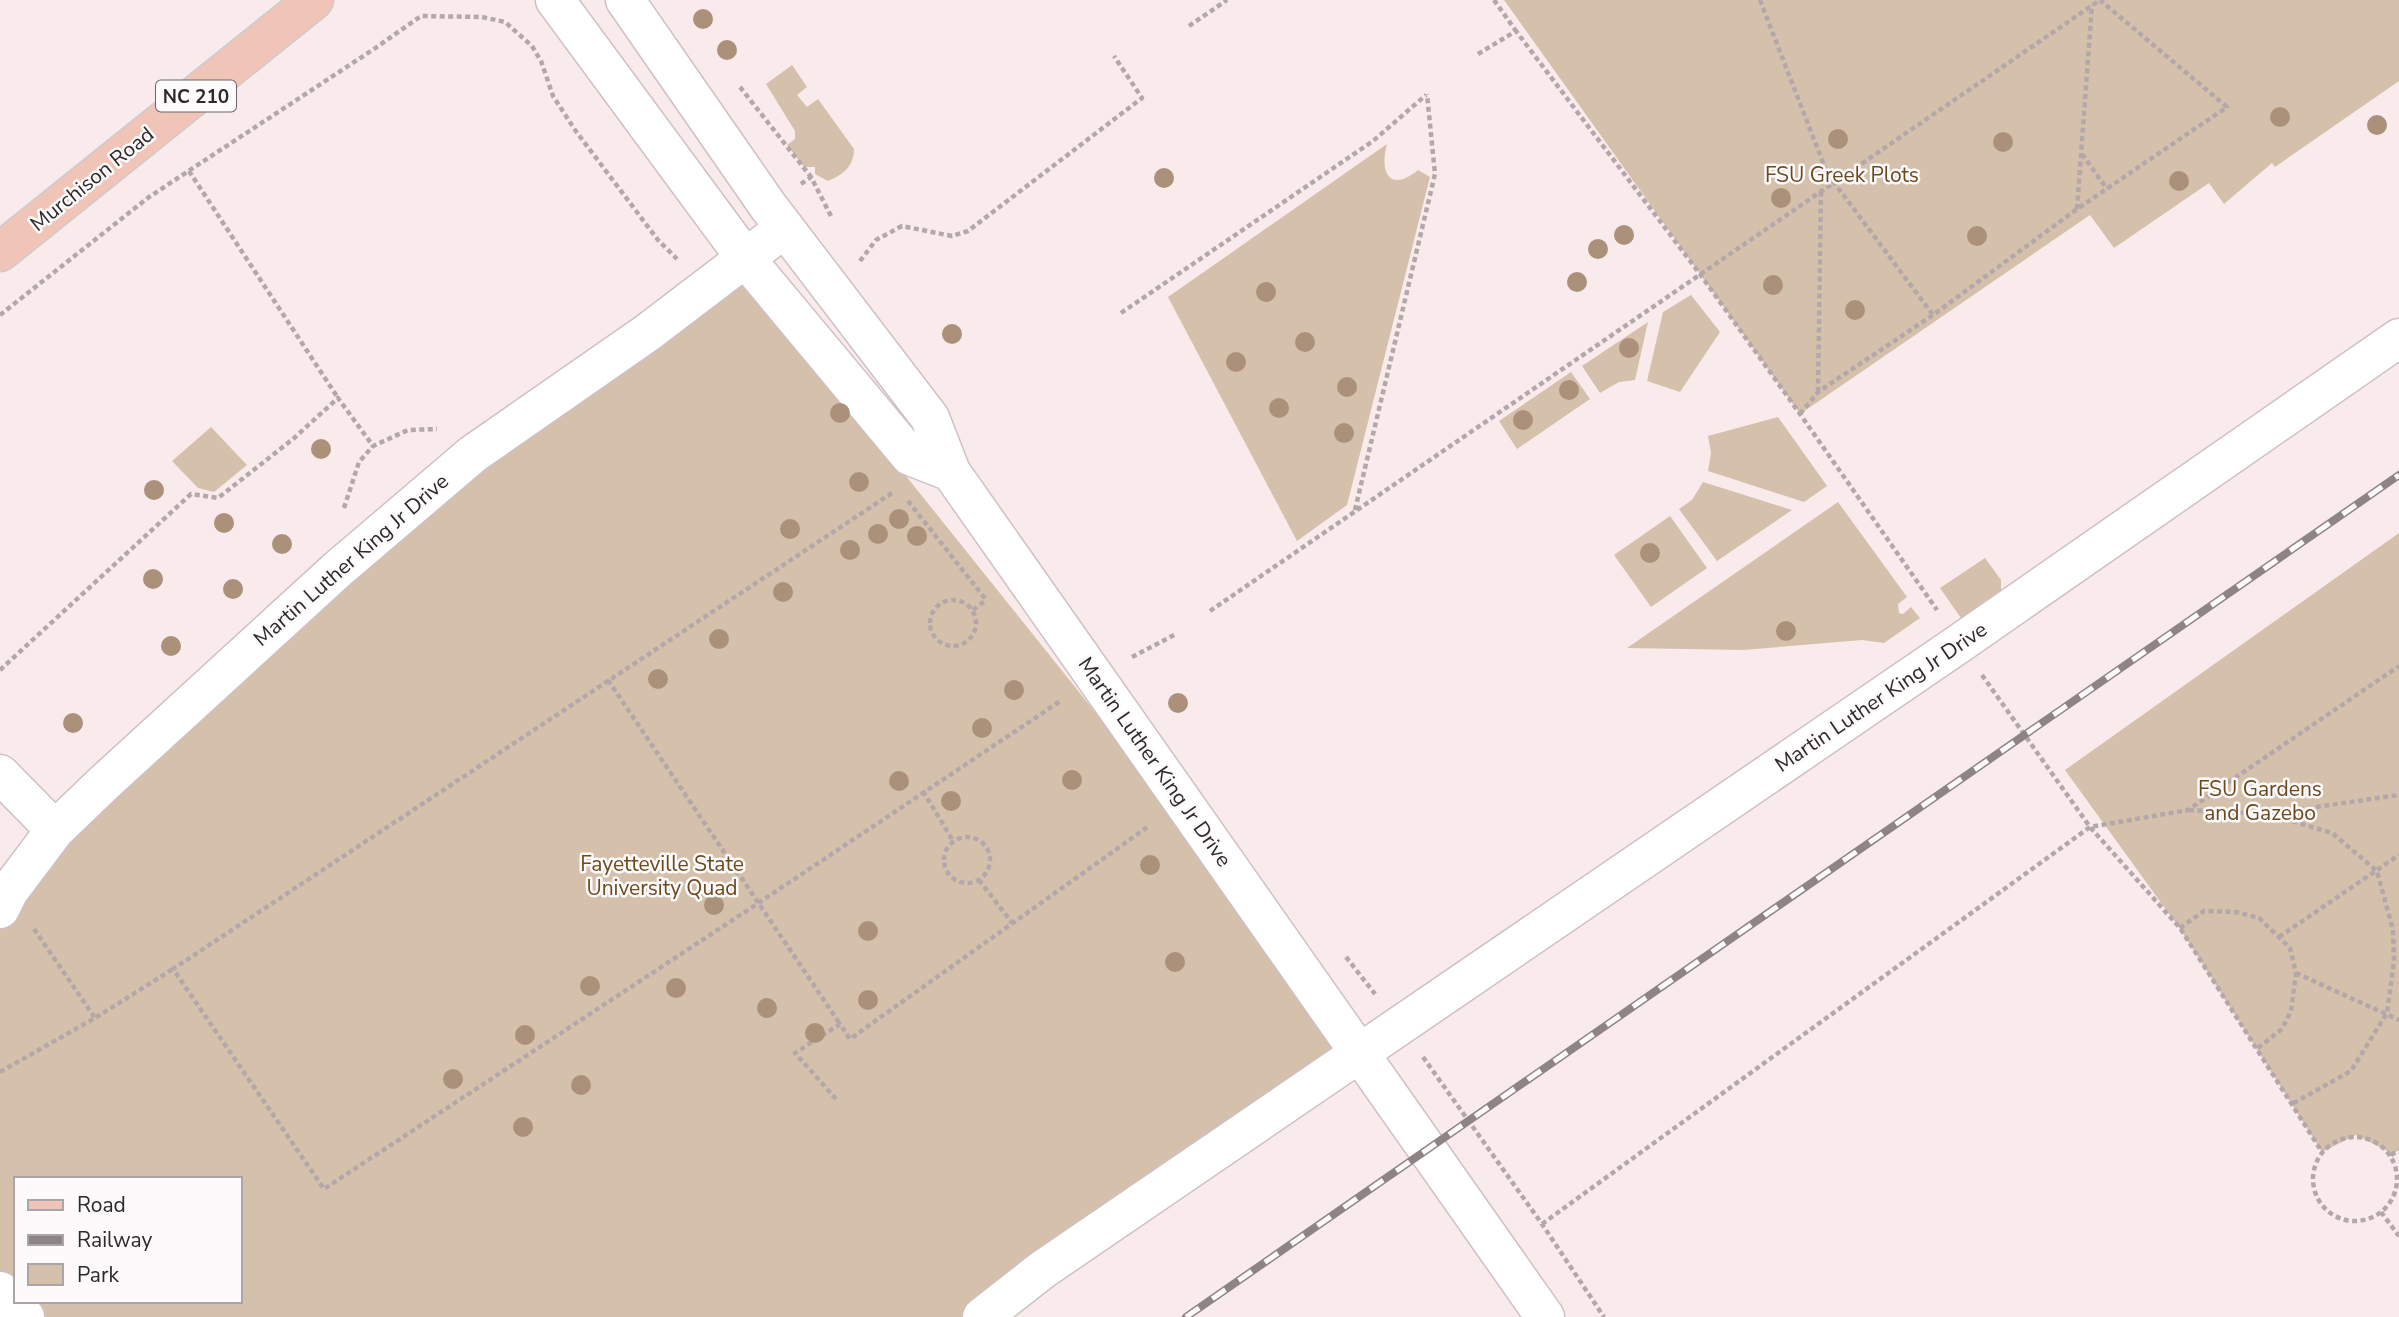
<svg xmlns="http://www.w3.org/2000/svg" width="2399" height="1317" viewBox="0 0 2399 1317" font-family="'Nunito Sans',sans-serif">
<rect width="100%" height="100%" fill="#f9eaec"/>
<path fill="#d5c0ab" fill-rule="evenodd" d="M1504 0H2399V81L2275 167 2272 163 2224 204 2209 183 2114 248 2090 215 1800 414Z
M792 65 807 87 797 95 807 107 818 99 854 149C854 166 843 175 828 181L815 174V167H804L787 145 795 139V131L766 84Z
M1387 144C1379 173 1390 193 1418 170L1430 177 1347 505 1297 541 1168 297Z
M735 274 898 466 1119 742 1340 1054 963 1317H26L0 1286V918L105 785 474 454ZM16 1179H240V1301H16Z
M1691 295 1720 332 1680 392 1647 381 1663 312Z
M1648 322 1635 380 1619 382 1600 393 1582 366Z
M1571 372 1590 399 1517 449 1499 421Z
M1778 417 1827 486 1804 502 1708 471 1711 453 1708 436Z
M211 427 247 465 214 492 198 488 172 461Z
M1703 482 1792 510 1717 561 1679 509 1692 500Z
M1838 502 1907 597 1898 604 1899 613 1903 614 1911 607 1920 618 1884 643 1862 640 1743 650 1627 648Z
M1670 516 1707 568 1651 607 1614 555Z
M2399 533V1150L2393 1154 2356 1135 2322 1152 2180 929 2065 770Z
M1985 558 2001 580V590L1961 618 1940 588Z"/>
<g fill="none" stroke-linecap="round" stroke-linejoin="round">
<defs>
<path id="minor" d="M555 0 746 259 910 456 951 472
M625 0 768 206 930 418 951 472 1545 1317
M0 774 55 830
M0 909 9 891 55 830 104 783 338 569 473 454 647 333 785 228
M0 1291 25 1317
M982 1317 1042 1270 1960 643 2399 338"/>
<path id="major" d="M0 252 314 0"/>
</defs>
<use href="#minor" stroke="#cfc1c3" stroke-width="41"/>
<use href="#major" stroke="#cdcbcc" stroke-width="41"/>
<path stroke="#b3a7a9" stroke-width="4.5" stroke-dasharray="5 3.5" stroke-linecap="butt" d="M1494 0 1516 31
M1760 0 1827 173 1933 315
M1189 26 1227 0
M1478 54 1516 31 1700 274 1800 414 1937 610
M740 87 811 177
M2082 154 2107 189
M189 171 338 398
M801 184 811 177 832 218
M2077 209 2092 5
M860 261 876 240 902 226 952 236 968 231 1142 98 1114 56
M1121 313 1373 141 1426 95
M0 315 149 197 374 49 421 16 482 17 505 22 532 46 541 61 553 96 575 130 658 240 677 259
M1818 392 1821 192
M1800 414 1818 392 1933 315 2077 209 2227 107 2100 0
M892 493 173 969 324 1189 757 904 1062 700
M908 501 987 601
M344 508 359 462 373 446
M1355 510 1435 174 1427 94
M930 623a23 23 0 1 1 46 0a23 23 0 1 1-46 0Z
M973 610 986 600
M1210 611 2100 0
M1132 657 1176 634
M0 670 191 494 218 498 293 439 338 398 373 446 408 430 437 429
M1982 675 2090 827 2180 928 2322 1152
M608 680 840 1024
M923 791 953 841
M2189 810 2268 814 2399 795
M2268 814 2332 833 2377 871 2393 930 2394 961 2387 1013 2351 1071 2292 1104
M944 860a23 23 0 1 1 46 0a23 23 0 1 1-46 0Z
M979 880 1012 923
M2180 928 2204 911 2236 912 2259 918 2290 948 2296 973 2291 1011 2282 1029 2258 1048
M34 929 95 1018
M2279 937 2399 855
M1346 957 1375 994
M2296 973 2399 1020
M1423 1057 1542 1224 1604 1317
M0 1072 95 1018 173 969
M836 1099 795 1053 840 1024 850 1039 1149 826
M2313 1179a42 42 0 1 1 84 0a42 42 0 1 1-84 0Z
M2391 1155 2399 1150
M2381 1212 2399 1236
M1542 1224 2090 827 2188 810 2399 666"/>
<use href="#minor" stroke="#fff" stroke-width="38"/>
<use href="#major" stroke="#f0c5b8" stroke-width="38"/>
<defs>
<path id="rail" d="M1186 1317 2399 475"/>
</defs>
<use href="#rail" stroke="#8e8486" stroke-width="8"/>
<use href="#rail" stroke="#fdfafb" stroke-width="5" stroke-dasharray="16" stroke-linecap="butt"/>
</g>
<g fill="#ab917a">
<circle cx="703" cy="19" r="10"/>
<circle cx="727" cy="50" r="10"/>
<circle cx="2280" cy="117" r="10"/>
<circle cx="2377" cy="125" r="10"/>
<circle cx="1838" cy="139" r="10"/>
<circle cx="2003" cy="142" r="10"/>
<circle cx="1164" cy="178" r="10"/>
<circle cx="2179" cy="181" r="10"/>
<circle cx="1781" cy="198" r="10"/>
<circle cx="1624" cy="235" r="10"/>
<circle cx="1977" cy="236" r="10"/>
<circle cx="1598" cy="249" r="10"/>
<circle cx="1577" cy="282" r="10"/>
<circle cx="1773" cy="285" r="10"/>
<circle cx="1266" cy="292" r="10"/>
<circle cx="1855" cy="310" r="10"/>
<circle cx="952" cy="334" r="10"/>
<circle cx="1305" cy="342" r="10"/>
<circle cx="1629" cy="348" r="10"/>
<circle cx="1236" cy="362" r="10"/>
<circle cx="1347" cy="387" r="10"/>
<circle cx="1569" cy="390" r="10"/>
<circle cx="1279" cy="408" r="10"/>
<circle cx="840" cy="413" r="10"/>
<circle cx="1523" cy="420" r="10"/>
<circle cx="1344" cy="433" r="10"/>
<circle cx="321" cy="449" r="10"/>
<circle cx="859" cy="482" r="10"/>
<circle cx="154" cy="490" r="10"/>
<circle cx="899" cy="519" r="10"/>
<circle cx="224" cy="523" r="10"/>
<circle cx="790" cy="529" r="10"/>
<circle cx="878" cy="534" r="10"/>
<circle cx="917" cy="536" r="10"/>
<circle cx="282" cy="544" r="10"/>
<circle cx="850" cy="550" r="10"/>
<circle cx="1650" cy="553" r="10"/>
<circle cx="153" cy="579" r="10"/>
<circle cx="233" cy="589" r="10"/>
<circle cx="783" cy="592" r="10"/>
<circle cx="1786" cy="631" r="10"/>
<circle cx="719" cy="639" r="10"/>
<circle cx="171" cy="646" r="10"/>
<circle cx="658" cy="679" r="10"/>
<circle cx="1014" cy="690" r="10"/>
<circle cx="1178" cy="703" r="10"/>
<circle cx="73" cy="723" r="10"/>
<circle cx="982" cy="728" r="10"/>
<circle cx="1072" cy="780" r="10"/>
<circle cx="899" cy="781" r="10"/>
<circle cx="951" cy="801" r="10"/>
<circle cx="1150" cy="865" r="10"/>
<circle cx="714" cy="905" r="10"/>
<circle cx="868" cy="931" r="10"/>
<circle cx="1175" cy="962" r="10"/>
<circle cx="590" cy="986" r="10"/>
<circle cx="676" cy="988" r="10"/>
<circle cx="868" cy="1000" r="10"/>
<circle cx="767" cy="1008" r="10"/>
<circle cx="815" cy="1033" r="10"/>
<circle cx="525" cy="1035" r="10"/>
<circle cx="453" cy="1079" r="10"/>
<circle cx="581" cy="1085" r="10"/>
<circle cx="523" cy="1127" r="10"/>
</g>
<g text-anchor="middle" stroke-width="5" stroke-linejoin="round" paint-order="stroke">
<rect fill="#fdfafb" stroke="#6b6768" stroke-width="2" x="156" y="80.5" width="80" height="31" rx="5"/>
<g font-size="19" font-weight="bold" fill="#2d2829">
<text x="196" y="103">NC 210</text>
</g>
<g font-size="21" fill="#6c481d" stroke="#fdfafb">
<text x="1842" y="182">FSU Greek Plots</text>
<text x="2260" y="796">FSU Gardens<tspan x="2260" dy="24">and Gazebo</tspan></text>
<text x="662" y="871">Fayetteville State<tspan x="662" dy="24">University Quad</tspan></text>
</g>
<g font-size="21" fill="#2d2829" stroke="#fdfafb">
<text transform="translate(92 179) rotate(-39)" y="7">Murchison Road</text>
<text transform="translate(351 560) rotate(-41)" y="7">Martin Luther King Jr Drive</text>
<text transform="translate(1881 697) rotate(-34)" y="7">Martin Luther King Jr Drive</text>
<text transform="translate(1155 762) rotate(55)" y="7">Martin Luther King Jr Drive</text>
</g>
</g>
<rect x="14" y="1177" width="228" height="126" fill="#fdfafb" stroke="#aaa6a7" stroke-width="2"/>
<rect x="28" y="1200" width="35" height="10" fill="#f0c5b8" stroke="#aaa6a7" stroke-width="2"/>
<text x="77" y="1212" font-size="21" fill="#2d2829">Road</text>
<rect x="28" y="1235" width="35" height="10" fill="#8e8486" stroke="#aaa6a7" stroke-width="2"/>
<text x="77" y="1247" font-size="21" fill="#2d2829">Railway</text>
<rect x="28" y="1264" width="35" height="21" fill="#d5c0ab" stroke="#aaa6a7" stroke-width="2"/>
<text x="77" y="1282" font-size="21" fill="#2d2829">Park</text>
</svg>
